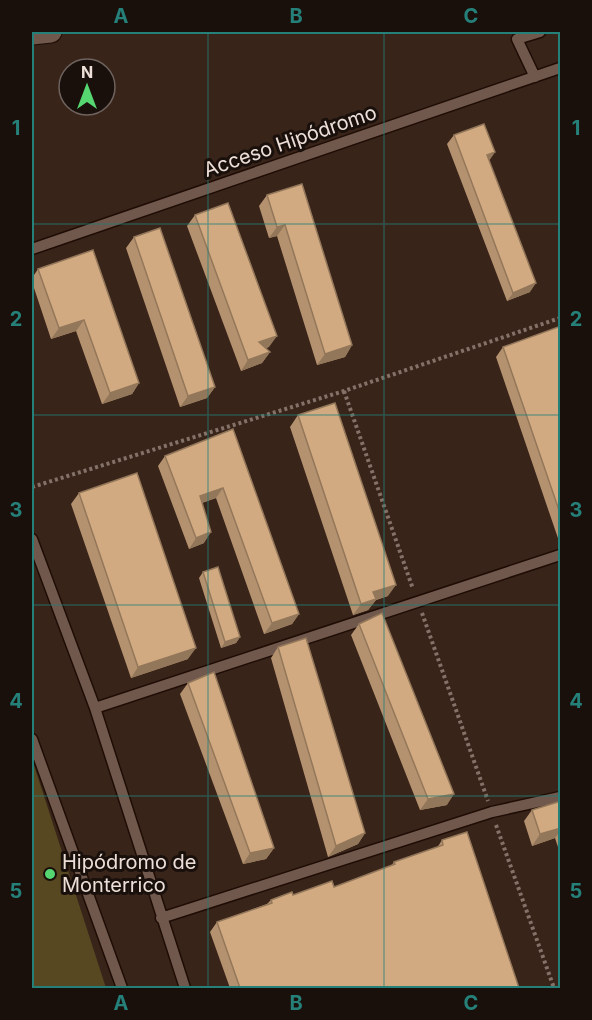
<svg xmlns="http://www.w3.org/2000/svg" width="592" height="1020" viewBox="0 0 592 1020" font-family="Inter,sans-serif">
<rect width="100%" height="100%" fill="#39241a"/>
<path fill="#584821" d="M32 759 106 988H32Z"/>
<g fill="none" stroke-linecap="round" stroke-linejoin="round">
<defs>
<path id="service" d="M535 77 517 39 540 32
M32 249 560 68
M32 539 95 708 185 988
M95 708 560 555
M32 739 122 988
M161 918 492 812 560 797"/>
<path id="minor" d="M32 34 51 32"/>
</defs>
<use href="#service" stroke="#1f0d05" stroke-width="13"/>
<use href="#minor" stroke="#1f0d05" stroke-width="23"/>
<path stroke="#847269" stroke-width="4" stroke-dasharray="3 3" stroke-linecap="butt" d="M344 391 413 589
M32 487 344 391 560 318
M422 613 488 801
M496 825 554 988"/>
<use href="#service" stroke="#70584d" stroke-width="10"/>
<use href="#minor" stroke="#70584d" stroke-width="21"/>
</g>
<path fill="#b5926f" d="M454 135 495 152 489 160 530 292 507 301 447 144Z
M302 184 352 345 345 357 317 365 277 236 269 238 259 206 267 195Z
M195 215 269 347 266 348 270 352 262 363 241 371 187 226Z
M134 237 215 387 207 398 180 407 126 248Z
M38 269 139 383 132 394 102 404 76 331 51 339 32 282V278Z
M561 326V547L496 357 503 347Z
M298 415 388 596 376 600 368 610 353 615 290 427Z
M233 429 299 614 292 624 264 634 216 498 202 503 204 543 189 549 158 466 165 456Z
M79 493 188 659 131 678 71 504Z
M203 572 240 637 236 643 221 648 199 578Z
M359 624 447 805 420 810 351 635Z
M278 647 365 833 358 844 328 857 271 658Z
M188 683 274 848 266 859 243 864 180 694Z
M561 801V856L555 838 532 846 524 821 532 810Z
M442 840 519 988H230L210 932 217 922 267 904 271 900 334 887 391 866 394 862 437 848Z"/>
<path fill="#93775a" d="M495 152 489 161 487 155Z
M285 225 277 236 269 238 277 227Z
M536 283 530 292 507 301 513 293Z
M84 320 76 331 51 339 59 328Z
M277 336 269 347 252 353 259 342Z
M352 345 345 357 317 365 325 354Z
M270 352 262 363 241 371 248 360Z
M139 383 132 394 102 404 110 393Z
M215 387 207 398 180 407 188 396Z
M223 488 216 498 192 506 200 496Z
M211 532 204 543 189 549 196 538Z
M396 585 388 596 376 600 368 610 353 615 361 604 373 592Z
M299 614 292 624 264 634 272 623Z
M240 637 236 643 221 648 225 642Z
M196 648 188 659 131 678 138 667Z
M454 794 447 805 420 810 428 799Z
M561 828V830L555 838 532 846 540 834Z
M365 833 358 844 328 857 336 846Z
M274 848 266 859 243 864 250 853Z"/>
<path fill="#d2aa81" stroke="#93775a" stroke-width="1.5" d="M484 124 495 152 487 155 536 283 513 293 454 135Z
M302 184 352 345 325 354 285 225 277 227 267 195Z
M228 203 277 336 259 342 270 352 248 360 195 215Z
M160 228 215 387 188 396 134 237Z
M93 250 139 383 110 393 84 320 59 328 38 269Z
M561 326V516L503 347Z
M335 403 396 585 373 592 376 599 361 604 298 415Z
M233 429 299 614 272 623 223 488 200 496 211 532 196 538 165 456Z
M137 473 196 648 138 667 79 493Z
M218 567 240 637 225 642 203 572Z
M382 613 454 794 428 799 359 624Z
M306 638 365 833 336 846 278 647Z
M214 672 274 848 250 853 188 683Z
M561 801V828L540 834 532 810Z
M467 832 519 988H240L217 922 272 903 271 900 292 892 293 895 332 881 334 887 395 864 394 862 443 845 442 840Z"/>
<path fill="none" stroke="#258079" stroke-width="1.5" stroke-opacity="0.55" d="M208 32V988M384 32V988M32 224H560M32 415H560M32 605H560M32 796H560"/>
<circle fill="#56d671" stroke="#19100c" stroke-width="2" cx="50" cy="874" r="6"/>
<g text-anchor="middle" stroke-width="6" stroke-linejoin="round" paint-order="stroke">
<g font-size="20" fill="#eddfd8" stroke="#19100c">
<text transform="translate(290 141) rotate(-19)" y="7">Acceso Hipódromo</text>
</g>
<g font-size="20" fill="#eddfd8" stroke="#19100c" text-anchor="start">
<text x="62" y="869">Hipódromo de<tspan x="62" dy="23">Monterrico</tspan></text>
</g>
</g>
<rect width="592" height="1020" fill="none" stroke="#19100c" stroke-width="66"/>
<g transform="translate(87 87)"><circle r="28" fill="#19100c" stroke="#6e635e" stroke-width="1.5"/>
<path d="M0-4.5L10 22L0 15L-10 22Z" fill="#56d671"/>
<text y="-9" font-size="16" font-weight="bold" text-anchor="middle" fill="#eddfd8">N</text>
</g>
<rect x="33" y="33" width="526" height="954" fill="none" stroke="#258079" stroke-width="2"/>
<g font-size="20" text-anchor="middle" font-weight="bold" fill="#258079">
<text x="121" y="23">A</text>
<text x="296" y="23">B</text>
<text x="471" y="23">C</text>
<text x="16" y="135">1</text>
<text x="576" y="135">1</text>
<text x="16" y="326">2</text>
<text x="576" y="326">2</text>
<text x="16" y="517">3</text>
<text x="576" y="517">3</text>
<text x="16" y="708">4</text>
<text x="576" y="708">4</text>
<text x="16" y="898">5</text>
<text x="576" y="898">5</text>
<text x="121" y="1010">A</text>
<text x="296" y="1010">B</text>
<text x="471" y="1010">C</text>
</g>
</svg>
